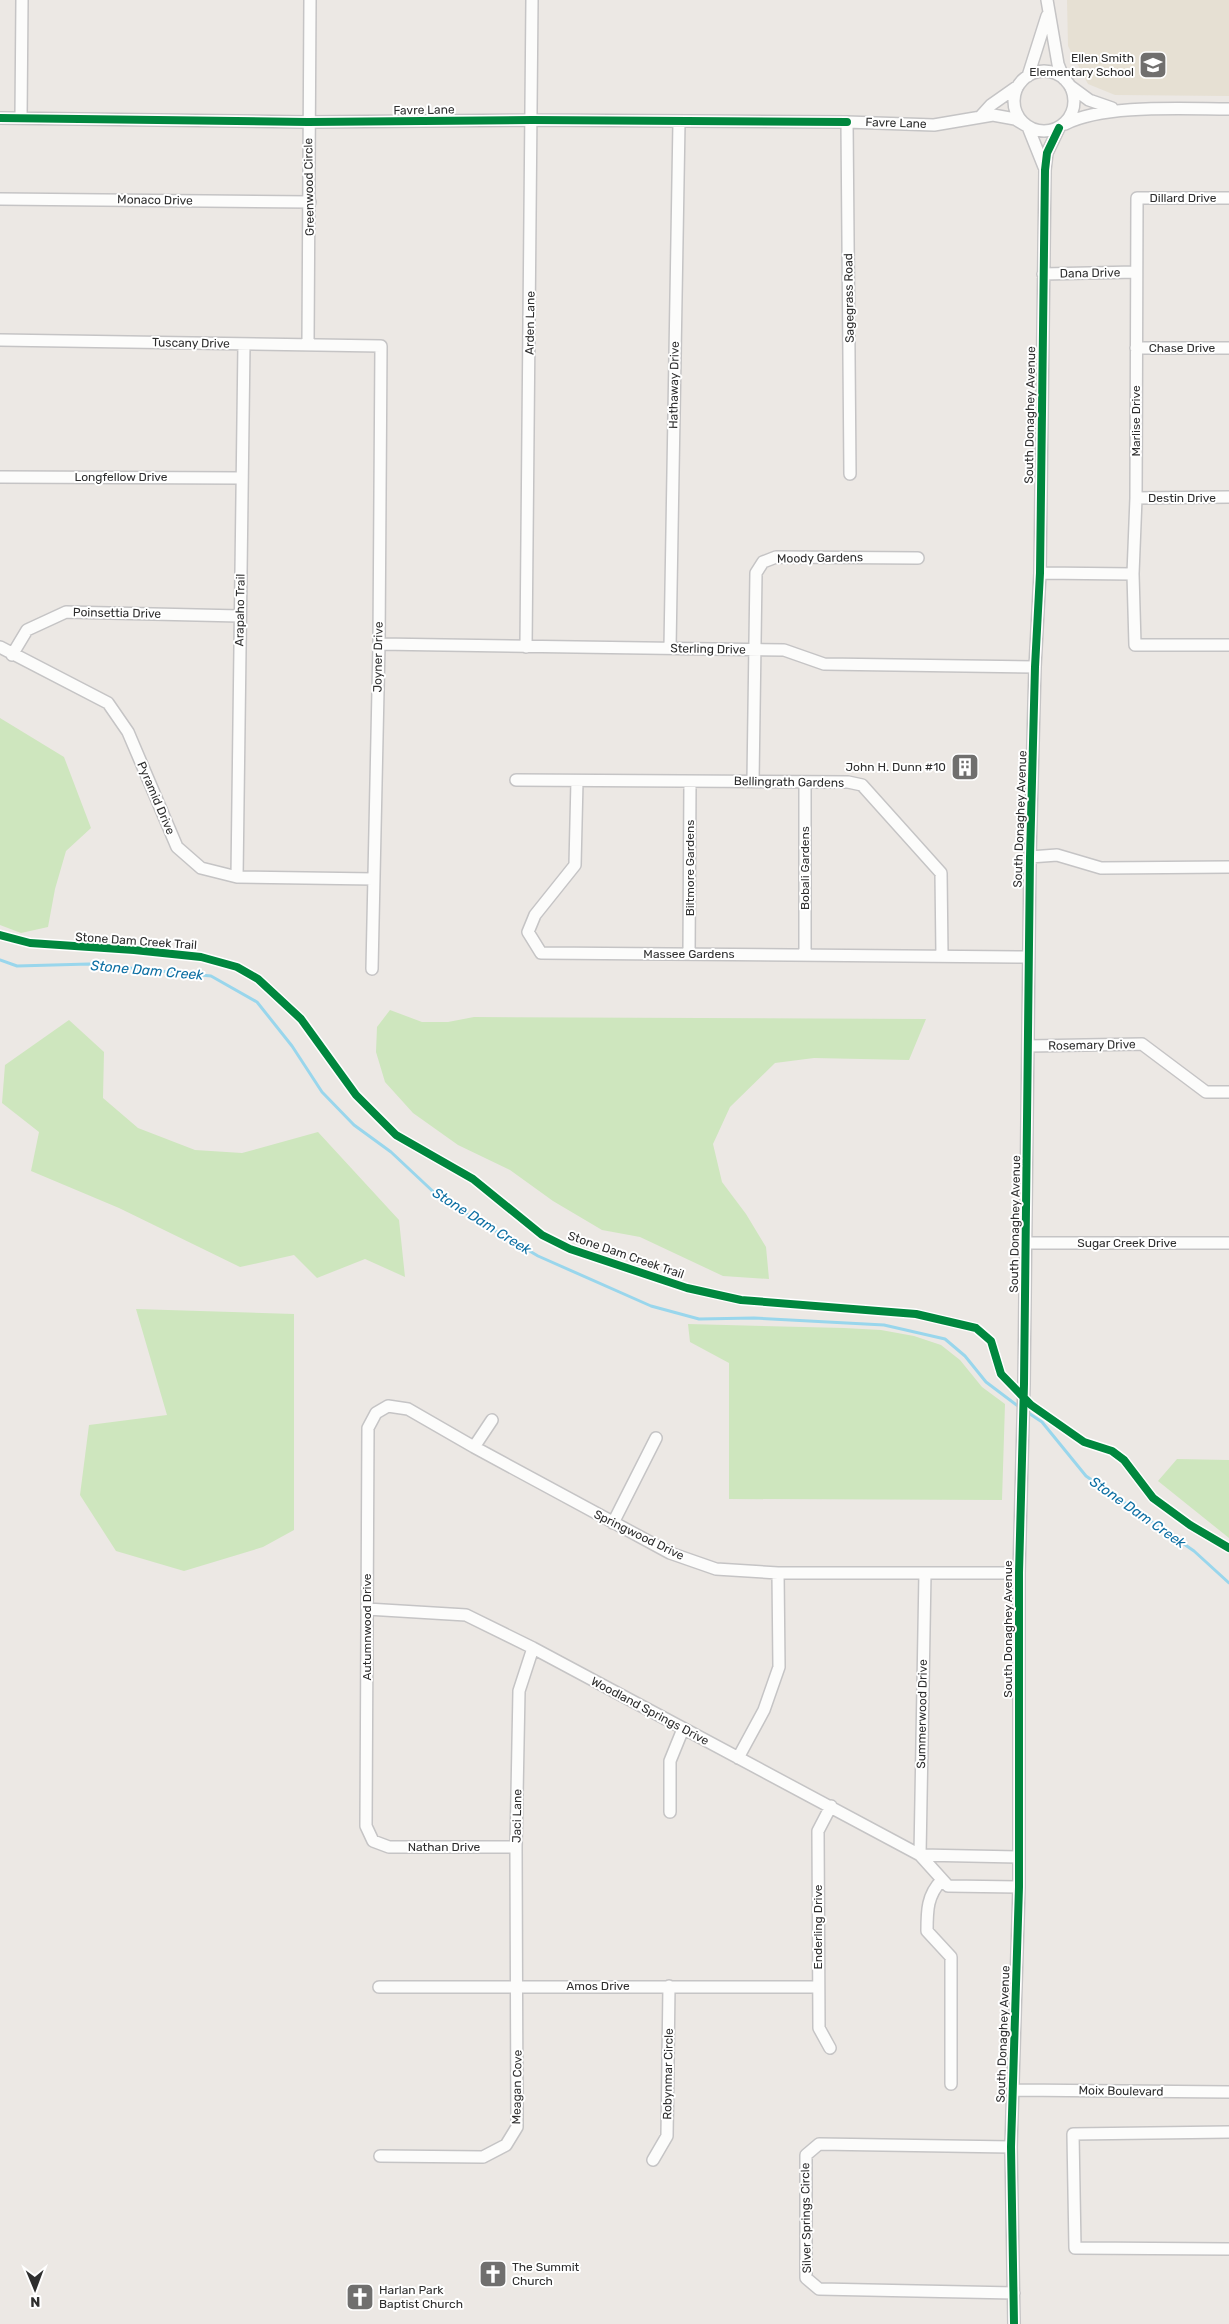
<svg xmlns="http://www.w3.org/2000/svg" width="1229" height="2324" viewBox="0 0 1229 2324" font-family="Rubik,sans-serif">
<rect width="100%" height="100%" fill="#ece8e4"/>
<path fill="#e6e0d3" d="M1067 0H1229V96L1115 95 1088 84 1068 46Z"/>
<path fill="#cee6be" d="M0 718 64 757 91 828 66 851 55 889 48 927 21 933 0 925Z
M390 1010 422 1022H448L474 1017 926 1019 909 1060 814 1058 775 1063 730 1107 713 1144 722 1182 746 1214 766 1247 769 1279 723 1276 640 1237 602 1230 553 1201 510 1170 458 1145 413 1113 385 1082 376 1052 377 1027Z
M69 1020 104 1052 103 1098 138 1128 195 1150 242 1153 318 1132 399 1220 405 1277 365 1259 317 1278 294 1255 240 1267 119 1208 31 1171 39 1132 2 1103 5 1065Z
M136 1309 294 1314V1530L263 1547 184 1571 116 1551 80 1495 89 1425 167 1415Z
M688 1324 844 1328 881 1330 914 1336 941 1345 960 1360 982 1387 1005 1404 1002 1500 729 1499V1363L690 1342Z
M1177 1459 1229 1460V1538L1158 1481Z"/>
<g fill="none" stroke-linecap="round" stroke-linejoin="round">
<path stroke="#99d6ec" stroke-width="3" d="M0 960 17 966 89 964 211 976 257 1002 292 1046 322 1092 354 1125 391 1152 440 1198 538 1256 651 1306 699 1319 754 1318 884 1325 945 1339 965 1356 986 1382 1019 1407
M1027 1412 1042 1422 1086 1476 1194 1551 1229 1583"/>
<defs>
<path id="minor" d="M1047 0 1058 64 1064 79
M1014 101a30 30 0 1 1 60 0a30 30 0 1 1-60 0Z
M1028 76 1047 16
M1070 86 1089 100 1112 108
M981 116 991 105 1018 86
M0 118 308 122 532 120 847 122 934 125 993 115 1015 119 1025 125
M21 118 22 0
M847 122 850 474
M1065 124C1104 104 1184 109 1229 109
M1028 127 1044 167
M1229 198H1137L1136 498 1133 574 1135 645H1229
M0 199 310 202
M1043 274 1136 272
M0 340 381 346 379 644 372 969
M308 343 310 0
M1136 348H1229
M0 477 242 478
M1136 498 1229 497
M1040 573 1133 574
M379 644 784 650 824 664 1035 667
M0 647 108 703 128 732 177 847 201 868 237 877 374 879
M526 647 532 0
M670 648 679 122
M12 655 27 630 66 612 240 616
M516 780 848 782 862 785 941 873 942 955
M577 781 575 865 535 915 528 932 541 953 1029 957
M753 781 756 573 763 562 776 557 918 558
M805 782V954
M1030 857 1057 855 1101 868 1229 867
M237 877 244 344
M689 954 690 782
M1029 1046 1142 1044 1206 1092H1229
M1025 1243H1229
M474 1447 492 1420
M613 1523 656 1438
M367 1609 466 1615 533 1648 920 1855 948 1886 1019 1887
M738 1758 764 1710 779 1667 778 1573
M670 1812V1761L683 1729
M516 1847H389L373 1841 366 1826 368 1428 376 1413 388 1406 408 1409 474 1447 670 1553 716 1569 778 1573H1019
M920 1855 925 1573
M920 1855 1018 1857
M942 1880C927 1895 927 1911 927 1931L951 1957V2084
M379 1987H818
M830 2048 819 2028 818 1831 831 1806
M1013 2090 1229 2092
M1229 2132 1073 2134 1075 2248 1229 2249
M1011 2147 819 2144 806 2155V2278L819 2289 1014 2293
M380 2156 483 2157 506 2145 517 2127 516 1847 519 1691 533 1648
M653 2160 667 2136 669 1986
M1014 2324 1011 2147 1019 1887V1573L1024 1384 1030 857 1035 667 1040 573 1045 170 1047 153 1059 128"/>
</defs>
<use href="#minor" stroke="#c5c4c5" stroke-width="14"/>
<use href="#minor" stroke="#fcfcfb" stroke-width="11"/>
<defs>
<path id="cycleway" d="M0 118 308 122 532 120 847 122
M0 935 30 943 134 950 201 957 237 967 258 979 301 1019 356 1095 396 1135 473 1179 542 1235 570 1249 687 1288 741 1300 916 1314 976 1328 991 1341 1001 1374 1031 1405 1084 1442 1112 1451 1124 1460 1153 1498 1190 1525 1229 1548
M1014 2324 1011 2147 1019 1887V1573L1024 1384 1030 857 1035 667 1040 573 1045 170 1047 153 1059 128"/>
</defs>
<use href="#cycleway" stroke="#fff" stroke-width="11"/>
<use href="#cycleway" stroke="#00873e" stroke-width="8"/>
</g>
<defs>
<symbol id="school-square" viewBox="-11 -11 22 22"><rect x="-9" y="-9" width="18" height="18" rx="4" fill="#706f6e" stroke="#fff"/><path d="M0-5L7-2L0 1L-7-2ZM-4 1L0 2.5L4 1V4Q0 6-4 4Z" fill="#fff"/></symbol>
<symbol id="building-square" viewBox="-11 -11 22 22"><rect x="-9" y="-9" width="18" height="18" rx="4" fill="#706f6e" stroke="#fff"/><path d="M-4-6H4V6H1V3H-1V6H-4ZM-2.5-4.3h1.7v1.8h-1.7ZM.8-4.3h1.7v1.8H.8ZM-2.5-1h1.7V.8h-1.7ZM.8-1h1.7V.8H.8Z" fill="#fff"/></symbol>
<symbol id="church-square" viewBox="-11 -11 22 22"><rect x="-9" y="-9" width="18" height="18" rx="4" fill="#706f6e" stroke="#fff"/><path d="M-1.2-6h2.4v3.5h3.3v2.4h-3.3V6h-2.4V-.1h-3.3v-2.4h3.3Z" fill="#fff"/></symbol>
</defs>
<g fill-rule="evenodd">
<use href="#school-square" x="1137" y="49" width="32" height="32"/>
<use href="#building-square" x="949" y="751" width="32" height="32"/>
<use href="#church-square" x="477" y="2258" width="32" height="32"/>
<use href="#church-square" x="344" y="2281" width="32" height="32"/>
</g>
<g text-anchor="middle" stroke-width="4" stroke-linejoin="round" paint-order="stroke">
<g font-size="12" fill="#2e2e2e" stroke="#fff" text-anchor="end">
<text x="1134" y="62">Ellen Smith<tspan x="1134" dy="14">Elementary School</tspan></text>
<text x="946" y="771">John H. Dunn #10</text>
<text x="512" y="2271" text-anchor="start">The Summit<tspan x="512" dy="14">Church</tspan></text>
<text x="379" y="2294" text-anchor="start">Harlan Park<tspan x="379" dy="14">Baptist Church</tspan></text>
</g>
<g font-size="12" fill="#2e2e2e" stroke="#fff">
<text transform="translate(424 110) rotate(-1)" y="4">Favre Lane</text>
<text transform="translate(896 123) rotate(2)" y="4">Favre Lane</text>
<text transform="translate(309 187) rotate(-91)" y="4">Greenwood Circle</text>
<text x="1183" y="202">Dillard Drive</text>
<text transform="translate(155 200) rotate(1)" y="4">Monaco Drive</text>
<text transform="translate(1090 273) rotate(-1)" y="4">Dana Drive</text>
<text transform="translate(849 298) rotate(-91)" y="4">Sagegrass Road</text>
<text transform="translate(530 323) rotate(-89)" y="4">Arden Lane</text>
<text transform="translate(191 343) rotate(1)" y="4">Tuscany Drive</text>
<text x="1182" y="352">Chase Drive</text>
<text transform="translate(674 385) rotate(-89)" y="4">Hathaway Drive</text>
<text transform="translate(1030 415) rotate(-89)" y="4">South Donaghey Avenue</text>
<text transform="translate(1136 421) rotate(-90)" y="4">Marlise Drive</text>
<text x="121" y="481">Longfellow Drive</text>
<text x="1182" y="502">Destin Drive</text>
<text transform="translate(820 558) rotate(-1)" y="4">Moody Gardens</text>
<text transform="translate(240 610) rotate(-89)" y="4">Arapaho Trail</text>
<text transform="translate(117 613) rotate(1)" y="4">Poinsettia Drive</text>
<text transform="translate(708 649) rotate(1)" y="4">Sterling Drive</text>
<text transform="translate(378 657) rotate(-89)" y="4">Joyner Drive</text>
<text transform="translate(789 782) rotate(1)" y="4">Bellingrath Gardens</text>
<text transform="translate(156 798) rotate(67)" y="4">Pyramid Drive</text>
<text transform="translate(1020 819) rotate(-88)" y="4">South Donaghey Avenue</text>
<text transform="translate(690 868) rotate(-90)" y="4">Biltmore Gardens</text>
<text transform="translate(805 868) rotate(-90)" y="4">Bobali Gardens</text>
<text transform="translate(136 941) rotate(4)" y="4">Stone Dam Creek Trail</text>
<text x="689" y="958">Massee Gardens</text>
<text transform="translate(1092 1045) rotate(-1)" y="4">Rosemary Drive</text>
<text transform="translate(1015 1224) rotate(-89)" y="4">South Donaghey Avenue</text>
<text x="1127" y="1247">Sugar Creek Drive</text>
<text transform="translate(626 1255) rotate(19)" y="4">Stone Dam Creek Trail</text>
<text transform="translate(639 1535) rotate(26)" y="4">Springwood Drive</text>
<text transform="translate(367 1627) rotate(-90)" y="4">Autumnwood Drive</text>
<text transform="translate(1008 1629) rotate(-90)" y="4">South Donaghey Avenue</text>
<text transform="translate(650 1711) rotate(28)" y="4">Woodland Springs Drive</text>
<text transform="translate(922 1714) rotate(-89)" y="4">Summerwood Drive</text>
<text transform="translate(517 1816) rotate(-89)" y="4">Jaci Lane</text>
<text x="444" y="1851">Nathan Drive</text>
<text transform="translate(818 1927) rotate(-90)" y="4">Enderling Drive</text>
<text x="598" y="1990">Amos Drive</text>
<text transform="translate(1003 2034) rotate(-88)" y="4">South Donaghey Avenue</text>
<text transform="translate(668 2074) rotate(-89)" y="4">Robynmar Circle</text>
<text transform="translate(517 2087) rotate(-89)" y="4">Meagan Cove</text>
<text transform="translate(1121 2091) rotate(1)" y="4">Moix Boulevard</text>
<text transform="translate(806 2218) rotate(-91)" y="4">Silver Springs Circle</text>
</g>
<g font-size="14" font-style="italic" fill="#0d6fa3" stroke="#fff">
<text transform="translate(147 970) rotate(5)" y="5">Stone Dam Creek</text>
<text transform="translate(482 1221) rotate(32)" y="5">Stone Dam Creek</text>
<text transform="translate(1138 1512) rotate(35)" y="5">Stone Dam Creek</text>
</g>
</g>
<g transform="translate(35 2289) rotate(179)" stroke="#ffffff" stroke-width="4" paint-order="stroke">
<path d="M0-4L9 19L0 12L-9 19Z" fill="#2e2e2e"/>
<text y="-8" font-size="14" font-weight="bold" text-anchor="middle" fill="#2e2e2e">N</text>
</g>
</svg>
